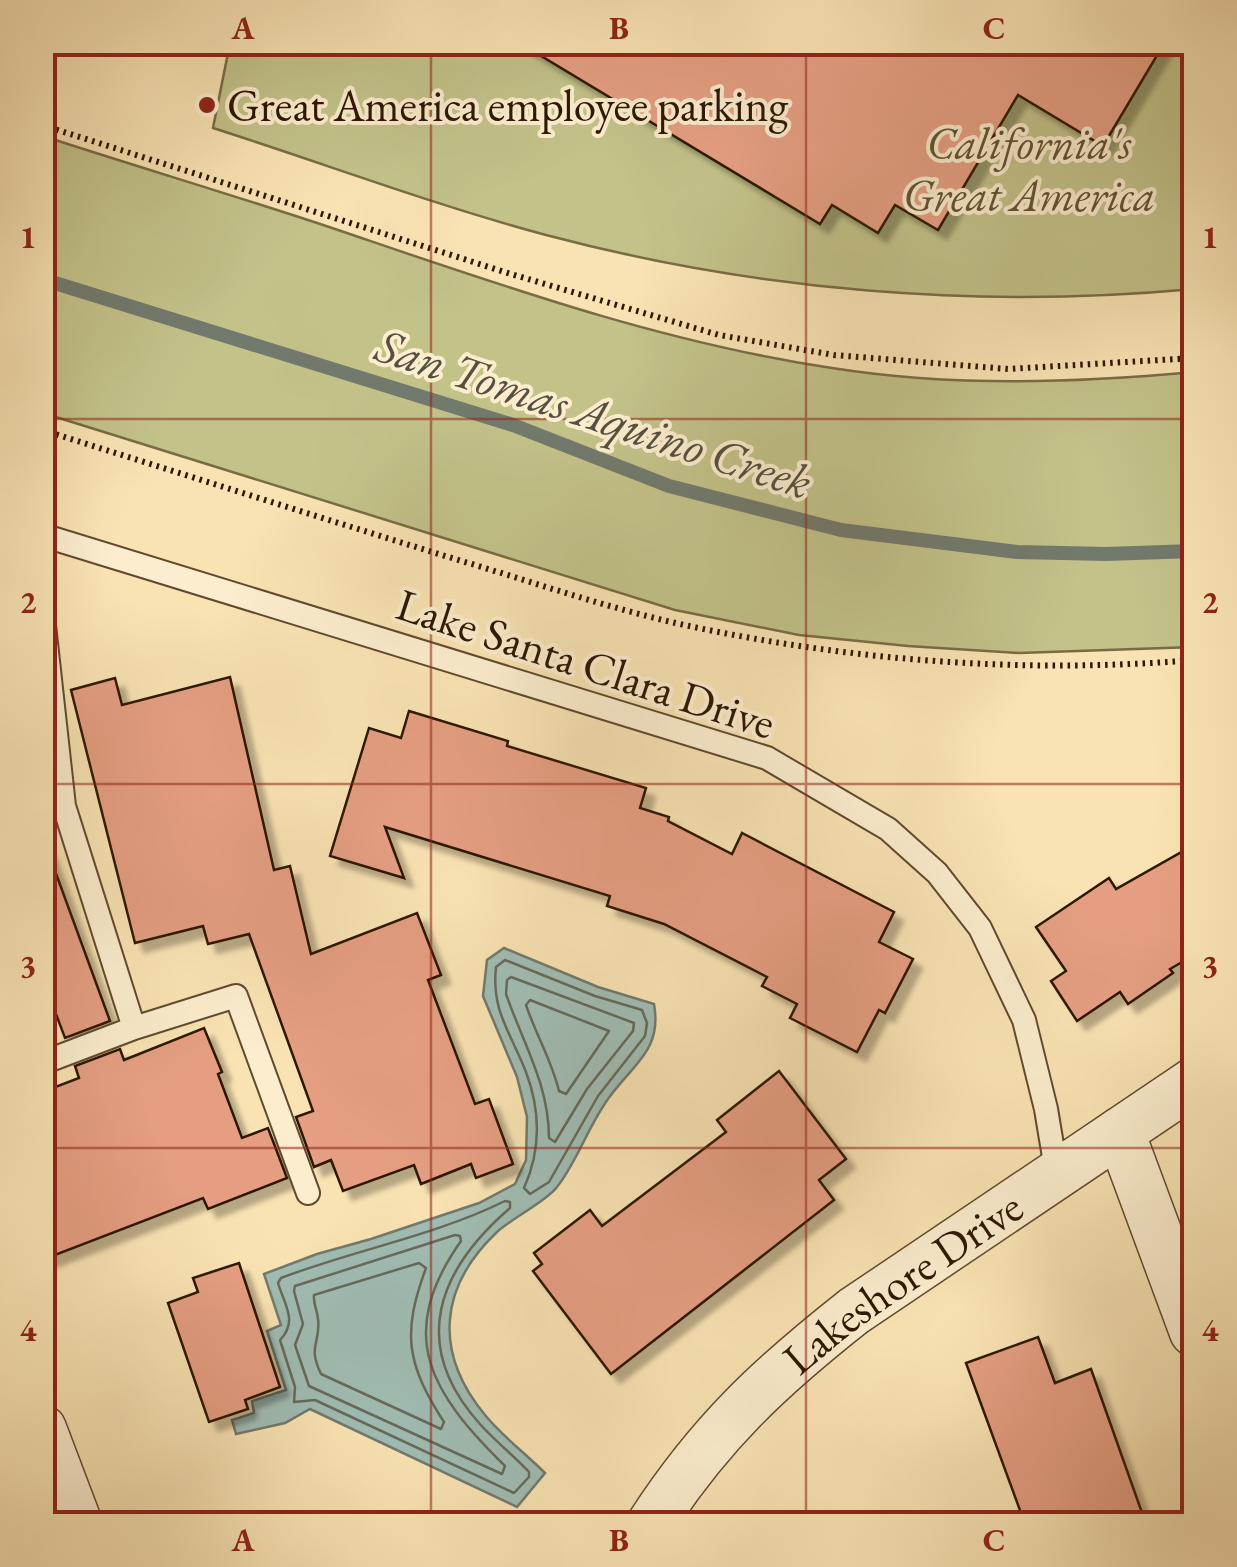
<svg xmlns="http://www.w3.org/2000/svg" width="1237" height="1567" viewBox="0 0 1237 1567" font-family="'EB Garamond',serif">
<defs>
<filter id="shadow"><feDropShadow dx="9" dy="9" stdDeviation="2.5" flood-color="#0004"/></filter>
</defs>
<rect width="100%" height="100%" fill="#f9e3b3"/>
<filter id="stains"><feTurbulence type="fractalNoise" baseFrequency=".002" numOctaves="4"/><feColorMatrix values="0 0 0 0 .2 0 0 0 0 .09 0 0 0 0 .02 0 0 0 .5 -.17"/></filter>
<radialGradient id="worn" r=".72"><stop offset=".6" stop-color="#630" stop-opacity="0"/><stop offset="1" stop-color="#630" stop-opacity=".3"/></radialGradient>
<path fill="#c2c289" stroke="#786c46" stroke-width="2.5" d="M230 43H1194V289C978 309 757 291 546 235 434 205 323 163 213 128Z
M43 136C141 168 240 197 338 230 500 285 663 343 832 368 952 387 1075 383 1194 372V647L1019 653 908 646 799 635 675 610 43 413Z"/>
<path fill="#a0bdb4" stroke="#727a6d" stroke-width="2.5" d="M504 948 598 987 654 1004C662 1048 636 1062 611 1095 589 1123 579 1159 557 1187 547 1201 512 1218 497 1232 438 1288 434 1353 485 1415 502 1436 526 1454 545 1473L517 1507 310 1409 285 1423 236 1434 232 1420 254 1413 252 1401 286 1390 267 1331 281 1325 264 1274 317 1254 371 1239 479 1203 515 1184 526 1160 527 1117 517 1077 483 996 487 960Z"/>
<g fill="none" stroke-linecap="round" stroke-linejoin="round">
<path stroke="#666a5b" stroke-width="2.5" d="M505 960 595 996 642 1010 647 1023 645 1036 598 1096 549 1182 530 1194 524 1188C541 1150 541 1112 526 1072 511 1033 491 1011 496 967Z
M511 977 634 1023 633 1031 587 1089 555 1142 549 1138C549 1085 523 1043 506 994L507 980Z
M530 1000 609 1031 566 1094 559 1091C552 1061 536 1035 526 1005Z
M505 1201 510 1202V1208C438 1270 409 1344 479 1423 494 1440 513 1455 529 1472V1477L514 1493 315 1400 294 1402 295 1387 280 1340C298 1321 285 1306 278 1283L281 1278C354 1250 434 1236 505 1201Z
M455 1235 460 1236 461 1241C394 1336 431 1393 505 1466L502 1474 309 1386 295 1345 303 1324 294 1291 295 1286Z
M419 1263 426 1268C402 1333 406 1363 444 1422L441 1429 321 1374C307 1345 321 1344 318 1319 317 1309 313 1304 314 1295Z"/>
<path stroke="#727a6d" stroke-width="14" d="M42 279 513 425 669 486 841 530 1017 552 1106 554 1194 551"/>
</g>
<path fill="#e59e82" stroke="#2d1602" stroke-width="2.5" filter="url(#shadow)" d="M518 42H1165L1103 146 1018 95 938 230 895 205 878 233 832 205 820 224Z
M230 677 274 870 290 866 311 954 417 913 441 975 428 980 475 1104 489 1099 513 1164 476 1178 471 1164 421 1184 414 1165 343 1191 331 1160 314 1167 296 1117 313 1111 249 934 208 944 203 926 135 943 71 690 115 678 122 705Z
M409 711 508 741 507 746 646 788 640 808 669 817 668 821 732 854 742 833 894 912 879 942 913 959 885 1013 879 1010 857 1052 790 1018 797 1004 762 986 767 977 664 924 607 906 610 896 385 827 404 878 330 856 369 728 401 738Z
M1194 845V955L1170 969 1173 973 1128 1004 1120 992 1077 1021 1051 981 1066 971 1036 927 1109 878 1116 889Z
M42 849H47L110 1021 65 1038 42 977Z
M204 1028 222 1072 218 1074 242 1138 268 1128 287 1178 208 1209 203 1198 42 1260V1092L79 1078 75 1066 120 1049 124 1060Z
M779 1071 846 1159 819 1180 834 1200 611 1374 533 1271 542 1264 534 1253 590 1210 602 1226 726 1132 717 1120Z
M239 1263 280 1387 245 1400 248 1409 209 1422 168 1303 198 1292 193 1278Z
M1038 1337 1055 1383 1091 1369 1146 1524H1025L966 1363Z"/>
<g fill="none" stroke-linecap="round" stroke-linejoin="round">
<defs>
<path id="lane" d="M42 535 767 758 888 829 937 873 980 928 1024 1020 1046 1109 1057 1175
M42 607 64 806 134 1028
M42 1063 134 1028 236 996 308 1193"/>
<g id="street">
<path d="M1120 1132 1194 1332"/>
<path d="M42 1429 78 1524"/>
<path id="s1" d="M651 1524C710 1433 769 1378 854 1311L1194 1082"/>
</g>
</defs>
<use href="#lane" stroke="#60492e" stroke-width="26"/>
<use href="#street" stroke="#60492e" stroke-width="51"/>
<path stroke="#2d1602" stroke-width="6" stroke-dasharray="2.5 5" stroke-linecap="butt" d="M42 125 511 274 719 335 834 355 1008 369 1194 358
M42 430C180 473 318 517 455 559 533 582 610 609 689 626 854 661 1026 674 1194 660"/>
<use href="#lane" stroke="#fbedce" stroke-width="22"/>
<use href="#street" stroke="#fbedce" stroke-width="48"/>
</g>
<path fill="none" stroke="#8f2418" stroke-width="2.5" stroke-opacity="0.55" d="M431 42V1524M806 42V1524M42 419H1194M42 784H1194M42 1148H1194"/>
<circle fill="#8f2418" stroke="#fbedce" stroke-width="4" cx="207" cy="105" r="10"/>
<g text-anchor="middle" stroke-width="8" stroke-linejoin="round" paint-order="stroke">
<g font-size="45" fill="#2d1602" stroke="#fbedce" text-anchor="start">
<text x="227" y="121">Great America employee parking</text>
</g>
<g font-size="45" font-style="italic" fill="#615231" stroke="#fbedce">
<text x="1029" y="159">California's<tspan x="1029" dy="52">Great America</tspan></text>
</g>
<g font-size="45" fill="#2d1602" stroke="#fbedce">
<text transform="translate(586 663) rotate(18)" y="16">Lake Santa Clara Drive</text>
<text dy="16" stroke="none"><textPath href="#s1" startOffset="352">Lakeshore Drive</textPath></text>
</g>
<g font-size="48" font-style="italic" fill="#555040" stroke="#fbedce">
<text transform="translate(594 413) rotate(18)" y="17">San Tomas Aquino Creek</text>
</g>
</g>
<rect width="1237" height="1567" fill="none" stroke="#f9e3b3" stroke-width="110"/>
<rect x="55" y="55" width="1127" height="1457" fill="none" stroke="#8f2418" stroke-width="4"/>
<g font-size="32" text-anchor="middle" font-weight="bold" fill="#8f2418">
<text x="243" y="39">A</text>
<text x="619" y="39">B</text>
<text x="994" y="39">C</text>
<text x="28" y="248">1</text>
<text x="1210" y="248">1</text>
<text x="28" y="613">2</text>
<text x="1210" y="613">2</text>
<text x="28" y="977">3</text>
<text x="1210" y="977">3</text>
<text x="28" y="1341">4</text>
<text x="1210" y="1341">4</text>
<text x="243" y="1551">A</text>
<text x="619" y="1551">B</text>
<text x="994" y="1551">C</text>
</g>
<rect width="100%" height="100%" filter="url(#stains)"/>
<rect width="100%" height="100%" fill="url(#worn)"/>
</svg>
